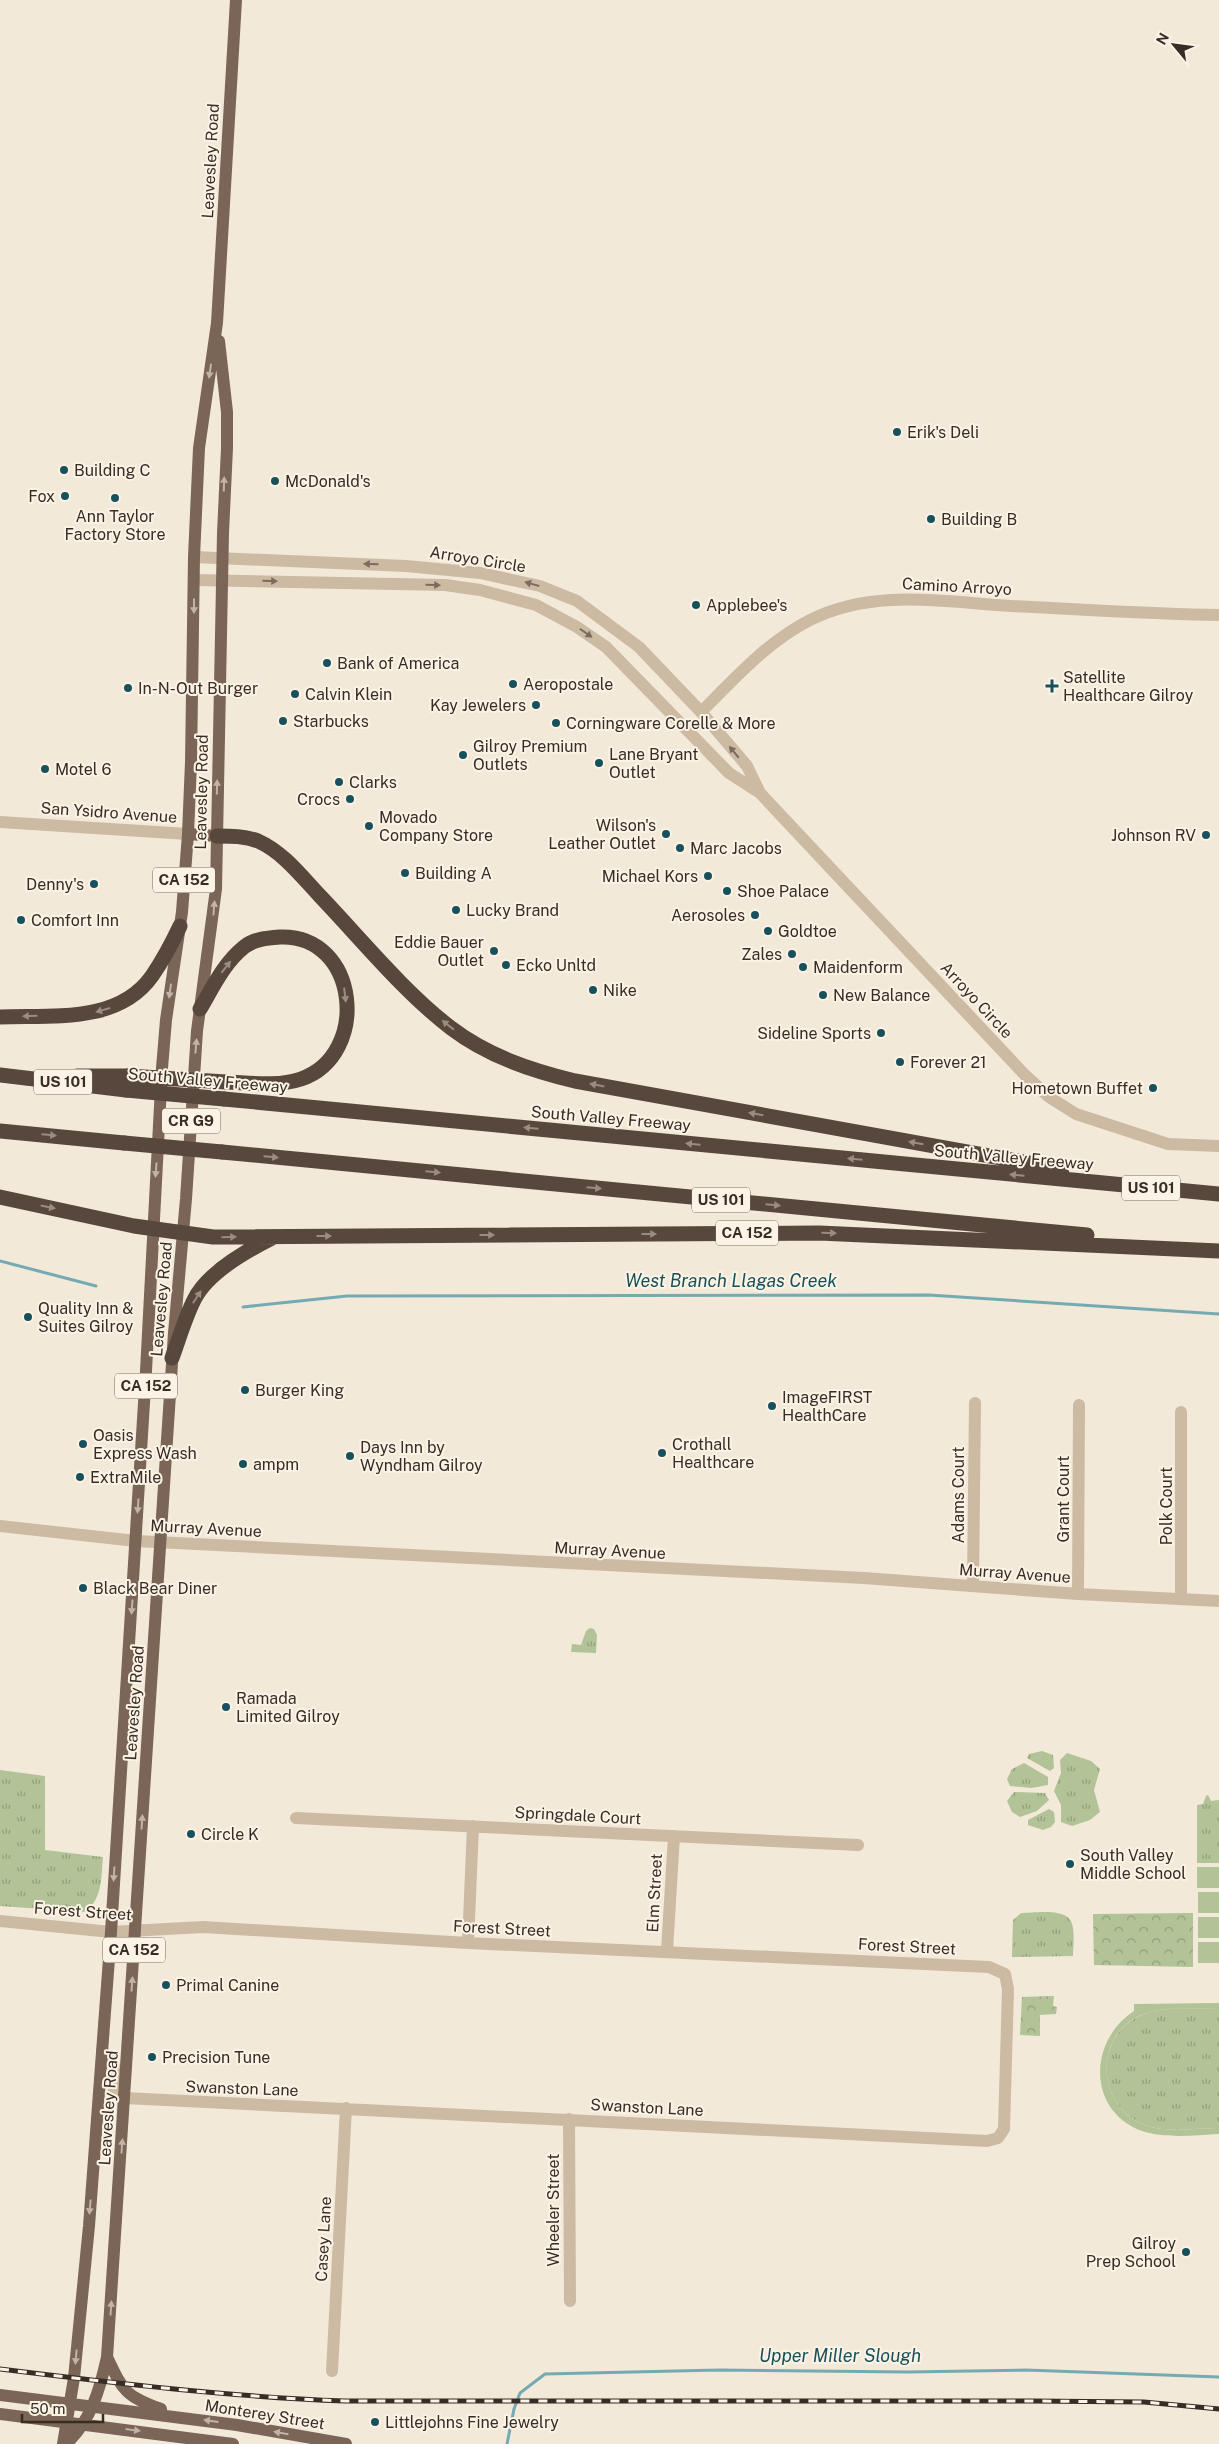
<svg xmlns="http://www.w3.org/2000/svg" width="1219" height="2444" viewBox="0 0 1219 2444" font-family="'Public Sans',sans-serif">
<defs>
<pattern id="grass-tufts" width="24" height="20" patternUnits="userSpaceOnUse" patternTransform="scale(1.25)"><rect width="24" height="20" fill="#b1c397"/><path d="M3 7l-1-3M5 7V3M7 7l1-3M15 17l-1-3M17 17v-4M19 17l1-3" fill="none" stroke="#919f7b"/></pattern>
<pattern id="park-crowns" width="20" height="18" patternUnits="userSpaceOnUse" patternTransform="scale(1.25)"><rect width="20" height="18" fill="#b1c397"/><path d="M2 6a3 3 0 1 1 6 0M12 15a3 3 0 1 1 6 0" fill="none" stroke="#919f7b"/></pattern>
</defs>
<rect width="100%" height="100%" fill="#f3e9d8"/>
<path fill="url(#grass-tufts)" d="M590 1628 594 1629 597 1635 596 1653 571 1652 572 1644 581 1645 586 1631Z
M1042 1751 1053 1755 1054 1768 1050 1771 1027 1758 1029 1754Z
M1067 1753 1091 1761 1100 1769 1094 1790 1100 1812 1090 1820 1072 1826 1061 1822V1805L1054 1791 1061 1773 1060 1760Z
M1024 1763 1048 1777V1785L1031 1788 1010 1786 1007 1779 1012 1769Z
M0 1770 45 1776V1850L103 1857C101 1877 103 1900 84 1912L0 1906Z
M1014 1792 1045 1793 1049 1800 1037 1811 1020 1817 1012 1812 1007 1801Z
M1208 1795 1211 1801 1219 1800V1863H1197V1805L1203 1804 1206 1796Z
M1049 1809 1054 1812 1055 1822 1051 1827 1043 1830 1028 1825V1820Z
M1021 1913C1035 1913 1068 1907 1072 1924 1075 1934 1073 1946 1073 1956L1012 1957 1013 1920Z
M1219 2009V2128C1194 2128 1162 2134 1140 2123 1093 2100 1096 2029 1147 2013 1169 2006 1196 2009 1219 2009Z"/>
<path fill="url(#park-crowns)" d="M1193 1913V1967L1094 1965 1093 1914Z
M1054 1996 1053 2006 1057 2007 1056 2014 1040 2015V2036L1020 2035 1022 1997Z"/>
<path fill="#b1c397" d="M1197 1867H1219V1888H1197Z
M1198 1892H1219V1913H1198Z
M1198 1917H1219V1938H1198Z
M1198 1942H1219V1963H1198Z
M1219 2003V2009C1196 2009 1169 2006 1147 2013 1096 2028 1093 2100 1140 2123 1162 2134 1194 2128 1219 2128V2134C1195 2135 1166 2139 1142 2131 1087 2111 1088 2041 1134 2011V2004Z"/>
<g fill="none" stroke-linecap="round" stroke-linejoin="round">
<path stroke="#75aab3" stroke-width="3" d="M0 1261 96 1286
M243 1307 347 1296 929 1295 1219 1314
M507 2444 514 2409 520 2393 545 2374 719 2370 908 2372 1026 2370 1219 2377"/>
<path stroke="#ccbaa3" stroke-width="12" d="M194 557 406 566 480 573 540 586 577 601 639 647 701 712 747 766 760 793
M194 580 445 585 480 590 536 605 577 627 606 647 729 773 760 793 1025 1075 1049 1097 1076 1114 1168 1144 1219 1146
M701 712C735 678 767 642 810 620 874 588 943 602 1011 606 1080 609 1150 614 1219 615
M0 822 188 834
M0 1526 136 1541 864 1578 1078 1594 1219 1601
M973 1586 975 1403
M1078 1594 1079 1405
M1181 1599V1412
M296 1818 858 1845
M0 1921 111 1932 203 1927 468 1943 989 1967 1005 1974 1008 1989 1004 2129 998 2138 987 2141 125 2098 114 2095V2066L102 2050
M468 1943 473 1826
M667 1951 674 1836
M569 2119 570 2301
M332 2371 346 2108"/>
<path stroke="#7a6556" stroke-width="12" d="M188 834 217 836
M107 2357C123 2391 125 2396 161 2409
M0 2395 237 2425 346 2444
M0 2414 233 2444
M63 2444 74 2378 89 2226 111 1932 146 1371 162 1068 166 1020 182 912 188 834 191 762 194 557 199 448 217 323 236 0
M66 2444C91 2421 100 2389 107 2357L174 1333 186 1199 197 1031 216 889 223 533 227 448V412L219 341"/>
<path stroke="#58473c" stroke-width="15" d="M217 836C231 836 245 836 258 841 283 852 302 877 320 896 361 939 404 992 451 1028 488 1056 530 1070 575 1081L1034 1164 1062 1174
M200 1009C213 987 224 963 244 947 254 939 267 938 280 937 359 934 371 1055 301 1079 277 1087 251 1083 226 1082
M0 1017C52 1015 118 1024 152 976 163 960 172 943 180 926
M0 1075 126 1090
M77 1076H128
M224 1099 1219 1194
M0 1131 124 1143
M222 1152 1087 1235
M0 1197 134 1226 213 1237 819 1233 1219 1251
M172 1358C179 1339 185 1318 194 1300 207 1273 246 1251 272 1238"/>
<defs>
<path id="rail" d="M0 2369C114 2383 229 2397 345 2401H1031L1144 2402 1219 2409"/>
</defs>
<use href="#rail" stroke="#372d26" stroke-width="5"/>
<use href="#rail" stroke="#fbf3e5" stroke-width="3" stroke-dasharray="9" stroke-linecap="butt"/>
<path stroke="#58473c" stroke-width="15" d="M128 1076 226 1082
M126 1090 224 1099
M124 1143 222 1152"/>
</g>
<defs><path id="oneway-solid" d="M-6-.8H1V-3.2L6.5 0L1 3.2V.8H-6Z" transform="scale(1.25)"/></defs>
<g fill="#c1b3a5">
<use href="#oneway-solid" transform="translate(210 371) rotate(98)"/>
<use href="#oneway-solid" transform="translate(224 484) rotate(-88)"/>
<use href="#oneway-solid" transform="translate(194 606) rotate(90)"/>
<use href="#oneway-solid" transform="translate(217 787) rotate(-89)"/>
<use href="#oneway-solid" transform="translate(214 908) rotate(-85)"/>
<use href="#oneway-solid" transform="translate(170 991) rotate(98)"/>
<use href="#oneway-solid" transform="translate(196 1046) rotate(-85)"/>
<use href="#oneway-solid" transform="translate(156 1170) rotate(94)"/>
<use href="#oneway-solid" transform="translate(138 1506) rotate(94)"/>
<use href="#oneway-solid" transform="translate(132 1607) rotate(94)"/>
<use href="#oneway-solid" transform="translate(142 1822) rotate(-86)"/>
<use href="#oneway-solid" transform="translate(114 1874) rotate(94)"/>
<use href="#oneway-solid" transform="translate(132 1984) rotate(-86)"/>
<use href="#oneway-solid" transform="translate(122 2146) rotate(-86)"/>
<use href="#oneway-solid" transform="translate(90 2207) rotate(95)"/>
<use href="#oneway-solid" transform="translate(111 2308) rotate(-86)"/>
<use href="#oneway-solid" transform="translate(76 2357) rotate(95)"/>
<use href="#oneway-solid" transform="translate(211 2421) rotate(-172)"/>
<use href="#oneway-solid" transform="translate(133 2430) rotate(7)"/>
<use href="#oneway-solid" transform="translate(281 2433) rotate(-170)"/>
</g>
<g fill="#7a6c5e">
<use href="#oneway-solid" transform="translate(371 564) rotate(-178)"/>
<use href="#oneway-solid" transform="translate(270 581) rotate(1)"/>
<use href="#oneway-solid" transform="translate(532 584) rotate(-164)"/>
<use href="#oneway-solid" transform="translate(433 585) rotate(1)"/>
<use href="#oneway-solid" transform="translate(586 633) rotate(35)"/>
<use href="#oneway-solid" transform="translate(734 752) rotate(-130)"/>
</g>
<g fill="#998c80">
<use href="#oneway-solid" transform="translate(226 967) rotate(-52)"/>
<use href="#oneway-solid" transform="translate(345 995) rotate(83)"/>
<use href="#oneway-solid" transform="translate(103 1010) rotate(164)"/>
<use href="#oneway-solid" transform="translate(30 1016) rotate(178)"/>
<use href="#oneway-solid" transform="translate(448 1025) rotate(-142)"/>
<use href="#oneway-solid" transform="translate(597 1085) rotate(-169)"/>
<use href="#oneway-solid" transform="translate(756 1114) rotate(-170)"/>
<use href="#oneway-solid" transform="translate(531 1128) rotate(-175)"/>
<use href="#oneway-solid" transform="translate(49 1135) rotate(5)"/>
<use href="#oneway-solid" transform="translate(916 1143) rotate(-170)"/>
<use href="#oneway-solid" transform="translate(693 1144) rotate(-175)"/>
<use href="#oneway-solid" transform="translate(271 1157) rotate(5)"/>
<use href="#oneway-solid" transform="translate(855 1159) rotate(-175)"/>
<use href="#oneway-solid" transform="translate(433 1172) rotate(5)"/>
<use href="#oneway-solid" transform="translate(1017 1175) rotate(-175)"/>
<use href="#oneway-solid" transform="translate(594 1188) rotate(5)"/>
<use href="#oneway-solid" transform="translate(773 1205) rotate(5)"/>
<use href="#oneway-solid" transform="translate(48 1207) rotate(11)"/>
<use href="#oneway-solid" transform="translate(829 1233) rotate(1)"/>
<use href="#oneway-solid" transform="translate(649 1234)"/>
<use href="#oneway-solid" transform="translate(487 1235)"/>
<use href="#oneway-solid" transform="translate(324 1236)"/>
<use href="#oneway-solid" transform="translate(229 1237) rotate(-1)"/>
<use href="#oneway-solid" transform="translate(197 1297) rotate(-57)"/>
</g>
<g fill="#18515b" stroke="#fbf3e5" stroke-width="2">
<circle cx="897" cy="432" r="5"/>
<circle cx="64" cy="470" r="5"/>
<circle cx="275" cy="481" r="5"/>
<circle cx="65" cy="496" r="5"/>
<circle cx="115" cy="498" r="5"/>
<circle cx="931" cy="519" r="5"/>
<circle cx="696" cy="605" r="5"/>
<circle cx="327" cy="663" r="5"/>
<circle cx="513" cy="684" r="5"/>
<path d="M1049.5 678.5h5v5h5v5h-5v5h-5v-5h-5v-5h5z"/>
<circle cx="128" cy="688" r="5"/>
<circle cx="295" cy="694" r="5"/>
<circle cx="536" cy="705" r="5"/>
<circle cx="283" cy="721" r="5"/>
<circle cx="556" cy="723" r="5"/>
<circle cx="463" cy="755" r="5"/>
<circle cx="599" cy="763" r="5"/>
<circle cx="45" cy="769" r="5"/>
<circle cx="339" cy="782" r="5"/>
<circle cx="350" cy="799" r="5"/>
<circle cx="369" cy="826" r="5"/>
<circle cx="666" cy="834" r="5"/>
<circle cx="1206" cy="835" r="5"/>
<circle cx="680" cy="848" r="5"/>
<circle cx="405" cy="873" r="5"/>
<circle cx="708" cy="876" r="5"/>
<circle cx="94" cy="884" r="5"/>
<circle cx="727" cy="891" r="5"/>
<circle cx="456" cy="910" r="5"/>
<circle cx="755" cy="915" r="5"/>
<circle cx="21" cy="920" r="5"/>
<circle cx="768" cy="931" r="5"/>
<circle cx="494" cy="951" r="5"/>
<circle cx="792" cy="954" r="5"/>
<circle cx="506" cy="965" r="5"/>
<circle cx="803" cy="967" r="5"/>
<circle cx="593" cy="990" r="5"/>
<circle cx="823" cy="995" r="5"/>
<circle cx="881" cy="1033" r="5"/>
<circle cx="900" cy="1062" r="5"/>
<circle cx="1153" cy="1088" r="5"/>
<circle cx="28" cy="1317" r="5"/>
<circle cx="245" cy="1390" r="5"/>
<circle cx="772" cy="1406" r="5"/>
<circle cx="83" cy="1444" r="5"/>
<circle cx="662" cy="1453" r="5"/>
<circle cx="350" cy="1456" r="5"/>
<circle cx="243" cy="1464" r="5"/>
<circle cx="80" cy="1477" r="5"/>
<circle cx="83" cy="1588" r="5"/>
<circle cx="226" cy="1707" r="5"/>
<circle cx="191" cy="1834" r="5"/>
<circle cx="1070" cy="1864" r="5"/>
<circle cx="166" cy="1985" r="5"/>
<circle cx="152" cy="2057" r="5"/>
<circle cx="1186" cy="2252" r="5"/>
<circle cx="375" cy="2422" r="5"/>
</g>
<g text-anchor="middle" stroke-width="4" stroke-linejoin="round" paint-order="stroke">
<g fill="#fbf3e5" stroke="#72685f" stroke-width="1">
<rect x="153" y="867.5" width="62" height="25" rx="4"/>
<rect x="34" y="1069.5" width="58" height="25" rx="4"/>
<rect x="162" y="1108.5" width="58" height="25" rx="4"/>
<rect x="1122" y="1175.5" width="58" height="25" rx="4"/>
<rect x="692" y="1187.5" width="58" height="25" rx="4"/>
<rect x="716" y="1220.5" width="62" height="25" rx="4"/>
<rect x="115" y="1373.5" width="62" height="25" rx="4"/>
<rect x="103" y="1937.5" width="62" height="25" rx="4"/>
</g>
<g font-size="15" font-weight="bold" fill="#372d26">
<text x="184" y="885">CA 152</text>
<text x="63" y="1087">US 101</text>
<text x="191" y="1126">CR G9</text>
<text x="1151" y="1193">US 101</text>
<text x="721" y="1205">US 101</text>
<text x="747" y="1238">CA 152</text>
<text x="146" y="1391">CA 152</text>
<text x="134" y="1955">CA 152</text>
</g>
<g font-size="16" fill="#372d26" stroke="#fbf3e5">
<text transform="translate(210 161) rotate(-87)" y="6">Leavesley Road</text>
<text transform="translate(478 559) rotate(9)" y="6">Arroyo Circle</text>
<text transform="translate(957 586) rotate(3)" y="6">Camino Arroyo</text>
<text transform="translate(201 792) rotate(-89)" y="6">Leavesley Road</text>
<text transform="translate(109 812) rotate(4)" y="6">San Ysidro Avenue</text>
<text transform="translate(977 1000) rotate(47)" y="6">Arroyo Circle</text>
<text transform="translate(208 1080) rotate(5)" y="6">South Valley Freeway</text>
<text transform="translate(611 1118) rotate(5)" y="6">South Valley Freeway</text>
<text transform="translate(1014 1157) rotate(5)" y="6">South Valley Freeway</text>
<text transform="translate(161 1299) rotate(-85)" y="6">Leavesley Road</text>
<text transform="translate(958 1495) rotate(-90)" y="6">Adams Court</text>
<text transform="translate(1063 1499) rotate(-90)" y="6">Grant Court</text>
<text transform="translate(1166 1506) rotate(-90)" y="6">Polk Court</text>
<text transform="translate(206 1528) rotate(3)" y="6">Murray Avenue</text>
<text transform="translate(610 1550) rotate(3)" y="6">Murray Avenue</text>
<text transform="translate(1015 1573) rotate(4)" y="6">Murray Avenue</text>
<text transform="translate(134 1703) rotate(-86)" y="6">Leavesley Road</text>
<text transform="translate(578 1815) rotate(3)" y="6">Springdale Court</text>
<text transform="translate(654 1893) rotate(-87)" y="6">Elm Street</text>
<text transform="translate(83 1911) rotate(4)" y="6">Forest Street</text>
<text transform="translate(502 1928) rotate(3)" y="6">Forest Street</text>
<text transform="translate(907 1946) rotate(3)" y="6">Forest Street</text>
<text transform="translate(242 2088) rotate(2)" y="6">Swanston Lane</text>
<text transform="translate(647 2107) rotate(3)" y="6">Swanston Lane</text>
<text transform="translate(108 2108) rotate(-86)" y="6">Leavesley Road</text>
<text transform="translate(553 2210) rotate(-90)" y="6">Wheeler Street</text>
<text transform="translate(323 2239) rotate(-87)" y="6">Casey Lane</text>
<text transform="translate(265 2414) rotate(9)" y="6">Monterey Street</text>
</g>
<g font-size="16" fill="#372d26" stroke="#fbf3e5" text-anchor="start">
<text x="907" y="438">Erik's Deli</text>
<text x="74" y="476">Building C</text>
<text x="285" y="487">McDonald's</text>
<text x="55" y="502" text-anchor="end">Fox</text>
<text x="115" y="522" text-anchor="middle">Ann Taylor<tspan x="115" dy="18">Factory Store</tspan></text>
<text x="941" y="525">Building B</text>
<text x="706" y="611">Applebee's</text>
<text x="337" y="669">Bank of America</text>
<text x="1063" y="683">Satellite<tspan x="1063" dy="18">Healthcare Gilroy</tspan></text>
<text x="523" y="690">Aeropostale</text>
<text x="138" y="694">In-N-Out Burger</text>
<text x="305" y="700">Calvin Klein</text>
<text x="526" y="711" text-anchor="end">Kay Jewelers</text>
<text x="293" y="727">Starbucks</text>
<text x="566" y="729">Corningware Corelle &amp; More</text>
<text x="473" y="752">Gilroy Premium<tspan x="473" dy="18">Outlets</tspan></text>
<text x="609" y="760">Lane Bryant<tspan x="609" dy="18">Outlet</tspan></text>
<text x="55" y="775">Motel 6</text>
<text x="349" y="788">Clarks</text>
<text x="340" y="805" text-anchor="end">Crocs</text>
<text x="379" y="823">Movado<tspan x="379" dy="18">Company Store</tspan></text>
<text x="656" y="831" text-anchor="end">Wilson's<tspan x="656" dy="18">Leather Outlet</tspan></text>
<text x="1196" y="841" text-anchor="end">Johnson RV</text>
<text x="690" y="854">Marc Jacobs</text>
<text x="415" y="879">Building A</text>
<text x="698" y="882" text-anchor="end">Michael Kors</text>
<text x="84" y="890" text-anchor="end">Denny's</text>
<text x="737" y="897">Shoe Palace</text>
<text x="466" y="916">Lucky Brand</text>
<text x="745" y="921" text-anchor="end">Aerosoles</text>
<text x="31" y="926">Comfort Inn</text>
<text x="778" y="937">Goldtoe</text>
<text x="484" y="948" text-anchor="end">Eddie Bauer<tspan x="484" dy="18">Outlet</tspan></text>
<text x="782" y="960" text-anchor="end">Zales</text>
<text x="516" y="971">Ecko Unltd</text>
<text x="813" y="973">Maidenform</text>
<text x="603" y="996">Nike</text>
<text x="833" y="1001">New Balance</text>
<text x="871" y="1039" text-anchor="end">Sideline Sports</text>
<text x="910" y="1068">Forever 21</text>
<text x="1143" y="1094" text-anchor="end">Hometown Buffet</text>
<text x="38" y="1314">Quality Inn &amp;<tspan x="38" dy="18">Suites Gilroy</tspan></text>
<text x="255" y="1396">Burger King</text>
<text x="782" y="1403">ImageFIRST<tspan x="782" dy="18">HealthCare</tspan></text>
<text x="93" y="1441">Oasis<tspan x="93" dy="18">Express Wash</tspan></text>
<text x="672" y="1450">Crothall<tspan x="672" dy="18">Healthcare</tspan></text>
<text x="360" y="1453">Days Inn by<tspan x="360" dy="18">Wyndham Gilroy</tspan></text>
<text x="253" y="1470">ampm</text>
<text x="90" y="1483">ExtraMile</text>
<text x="93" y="1594">Black Bear Diner</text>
<text x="236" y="1704">Ramada<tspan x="236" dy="18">Limited Gilroy</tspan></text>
<text x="201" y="1840">Circle K</text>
<text x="1080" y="1861">South Valley<tspan x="1080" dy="18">Middle School</tspan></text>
<text x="176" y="1991">Primal Canine</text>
<text x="162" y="2063">Precision Tune</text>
<text x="1176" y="2249" text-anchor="end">Gilroy<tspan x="1176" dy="18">Prep School</tspan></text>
<text x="385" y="2428">Littlejohns Fine Jewelry</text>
</g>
<g font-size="18" font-style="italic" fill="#18515b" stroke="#fbf3e5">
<text x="731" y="1287">West Branch Llagas Creek</text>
<text x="840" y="2362">Upper Miller Slough</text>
</g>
</g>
<g transform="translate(1174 45) rotate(299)" stroke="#fbf3e5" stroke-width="4" paint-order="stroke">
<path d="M0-4L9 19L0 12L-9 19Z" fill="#372d26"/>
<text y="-8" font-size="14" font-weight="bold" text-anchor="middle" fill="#372d26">N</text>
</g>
<path d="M22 2414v8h81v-8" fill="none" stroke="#372d26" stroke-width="2.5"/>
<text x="30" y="2414" font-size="15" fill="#372d26" stroke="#fbf3e5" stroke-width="4" paint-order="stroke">50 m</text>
</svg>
